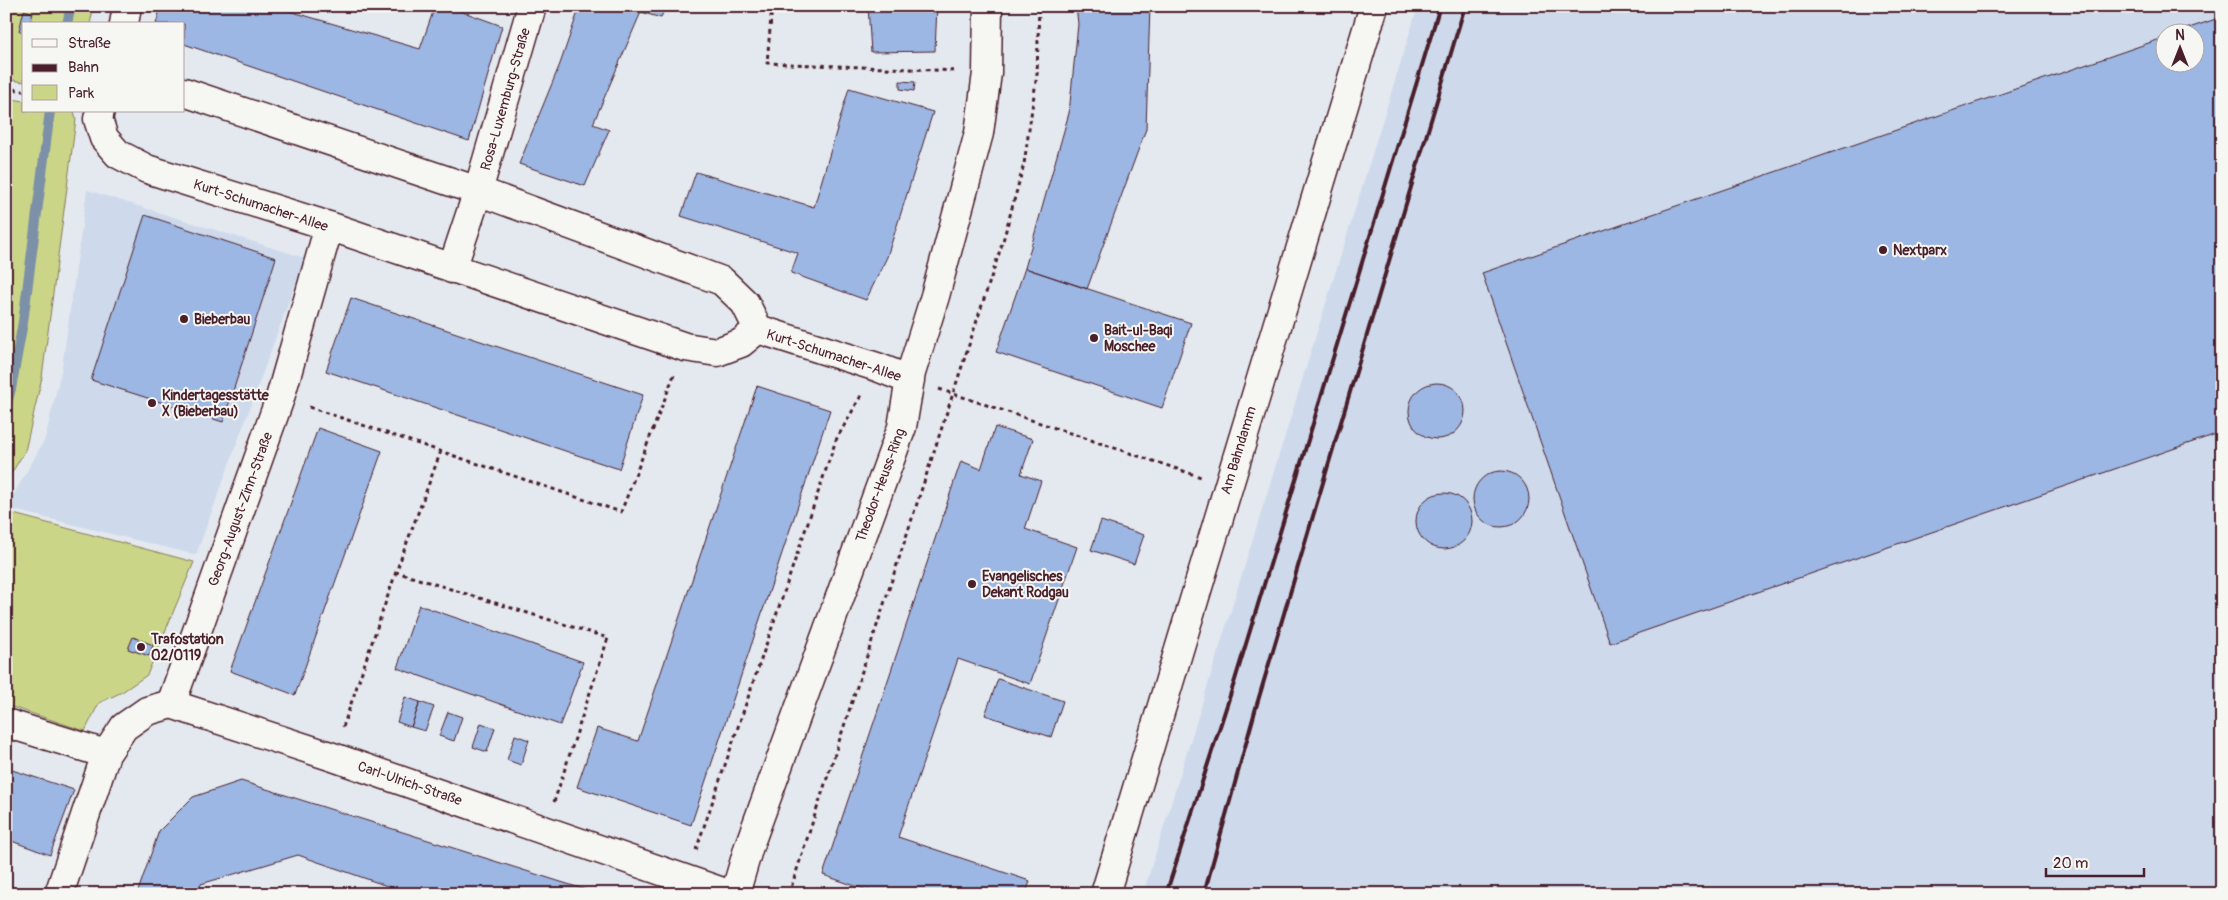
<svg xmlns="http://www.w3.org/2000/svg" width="2228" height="900" viewBox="0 0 2228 900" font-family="Pangolin,sans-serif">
<rect width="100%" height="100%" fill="#e4e9ef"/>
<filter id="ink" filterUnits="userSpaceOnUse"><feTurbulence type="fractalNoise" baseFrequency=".02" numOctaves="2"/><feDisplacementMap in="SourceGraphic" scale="10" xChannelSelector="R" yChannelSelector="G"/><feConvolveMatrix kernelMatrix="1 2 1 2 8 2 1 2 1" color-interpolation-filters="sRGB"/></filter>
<g filter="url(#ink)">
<path fill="#cedaeb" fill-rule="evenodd" d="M1418 6H2222V894H1143ZM2166 32H2196V62H2166Z
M87 190 305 258 196 555 6 508 45 439 62 367Z"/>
<path fill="#cad588" stroke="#8a7a5a" d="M6 6H94L90 24H24V82L6 79Z
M6 98 24 101V111H74L76 119 42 377 25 451 6 482Z
M6 512 194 562 147 675 122 692 99 703 85 731 6 705Z"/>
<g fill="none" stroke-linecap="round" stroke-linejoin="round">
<path stroke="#7b90a8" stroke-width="10" d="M67 24 71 6
M6 406 11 389 23 322 50 111"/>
</g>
<path fill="#9cb7e3" stroke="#4a1f2b" d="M161 6H272L420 49 435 6H447L502 26 469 141 184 44V24H156Z
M580 6H665L661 18 641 12 593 124 609 130 585 186 519 164 560 64Z
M868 6H937L935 51 871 52Z
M1076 6H1150L1146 129 1087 289 1025 268 1069 113 1078 24Z
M24 10 33 13 30 24H24V32L19 31Z
M2222 17V432L1610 643 1482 273 2166 37V62H2196V32H2177Z
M900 81 915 82 914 91 900 89Z
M849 88 933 112 887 257 866 300 791 273 798 253 681 216 696 172 814 207Z
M145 215 276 258 223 422 91 380Z
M1025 268 1191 323 1162 408 996 352Z
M351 298 643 395 619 469 326 371Z
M1409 411a28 28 0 1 1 56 0a28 28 0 1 1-56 0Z
M757 386 830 410 691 825 577 787 597 728 638 741Z
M995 427 1033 439 1021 474 1041 481 1025 529 1077 547 1030 684 958 659 898 837 1030 881 1026 894H879L823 875 961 461 981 469Z
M318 428 382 451 295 695 230 671Z
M1473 499a28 28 0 1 1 56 0a28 28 0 1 1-56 0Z
M1416 521a28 28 0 1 1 56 0a28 28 0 1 1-56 0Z
M1101 521 1144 535 1134 564 1091 550Z
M419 605 583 662 560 725 397 668Z
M133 637 153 645 149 656 128 649Z
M998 679 1063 701 1051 737 985 715Z
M405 697 420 702 411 727 397 722Z
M420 702 434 707 425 731 411 727Z
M448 712 462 717 454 741 439 736Z
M481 723 495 728 487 752 473 747Z
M515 735 529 740 521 765 507 760Z
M6 768 74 790 50 855 6 839Z
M241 781 599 894H410L298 855 201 884 198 894H137L159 831 193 797Z"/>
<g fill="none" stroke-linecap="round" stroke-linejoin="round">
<defs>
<path id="minor" d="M124 24 127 6
M184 92 478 191 722 281 745 303 758 329 877 367 910 380
M100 111 98 119 104 138 118 154 147 169 329 226 685 347 717 352 741 343 758 329
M452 269 478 191 532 6
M171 704 280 398 329 226
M6 723 106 754
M59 894 106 754 124 727 147 711 171 704 333 757 728 894
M735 894 749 846 902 427 911 373 935 296 979 133 987 73 988 6
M1105 894 1374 6"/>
</defs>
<use href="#minor" stroke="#4a1f2b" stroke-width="31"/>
<path stroke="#4a1f2b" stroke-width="3" stroke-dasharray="4 4" stroke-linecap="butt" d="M772 6 767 63 957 71
M6 88 24 91
M939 389 1201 477
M309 407 621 512 674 375
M441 451 396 572 608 638 554 802
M343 727 396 572
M696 850 836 440 862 394
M789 894 1003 241 1024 164 1037 74 1039 6"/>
<use href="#minor" stroke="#f6f6f2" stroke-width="28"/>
<path stroke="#4a1f2b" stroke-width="4" d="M1166 894 1235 680 1440 6
M1204 894 1257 704 1465 6"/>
</g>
</g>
<g fill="#4a1f2b" stroke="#f6f6f2" stroke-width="2">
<circle cx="1883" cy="250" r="5"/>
<circle cx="184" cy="319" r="5"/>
<circle cx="1094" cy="338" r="5"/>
<circle cx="152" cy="403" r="5"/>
<circle cx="972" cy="584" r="5"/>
<circle cx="141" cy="647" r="5"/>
</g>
<g text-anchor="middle" stroke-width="4" stroke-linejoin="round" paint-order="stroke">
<g font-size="14" fill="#4a1f2b" stroke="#f6f6f2">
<text transform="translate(505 99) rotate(-74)" y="5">Rosa-Luxemburg-Straße</text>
<text transform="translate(261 205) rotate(18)" y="5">Kurt-Schumacher-Allee</text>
<text transform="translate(834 355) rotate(18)" y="5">Kurt-Schumacher-Allee</text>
<text transform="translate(1238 450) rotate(-73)" y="5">Am Bahndamm</text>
<text transform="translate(880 485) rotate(-70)" y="5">Theodor-Heuss-Ring</text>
<text transform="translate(240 509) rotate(-70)" y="5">Georg-August-Zinn-Straße</text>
<text transform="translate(410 783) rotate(19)" y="5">Carl-Ulrich-Straße</text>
</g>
<g font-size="14" font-weight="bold" fill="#4a1f2b" stroke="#f6f6f2" text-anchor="start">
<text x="1893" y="255">Nextparx</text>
<text x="194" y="324">Bieberbau</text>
<text x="1104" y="335">Bait-ul-Baqi<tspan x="1104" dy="16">Moschee</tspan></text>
<text x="162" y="400">Kindertagesstätte<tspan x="162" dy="16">X (Bieberbau)</tspan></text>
<text x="982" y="581">Evangelisches<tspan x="982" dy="16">Dekant Rodgau</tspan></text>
<text x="151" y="644">Trafostation<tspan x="151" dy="16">02/0119</tspan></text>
</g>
</g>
<rect width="2228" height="900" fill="none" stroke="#f6f6f2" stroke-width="25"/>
<rect x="12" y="12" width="2203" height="875" fill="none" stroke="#4a1f2b" stroke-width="2" filter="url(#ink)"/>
<rect x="22" y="22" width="162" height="90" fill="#f6f6f2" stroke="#b1a0a2"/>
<rect x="32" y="39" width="25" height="8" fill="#f6f6f2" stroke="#b1a0a2"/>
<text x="68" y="48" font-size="15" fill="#4a1f2b">Straße</text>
<rect x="32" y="64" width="25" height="8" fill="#4a1f2b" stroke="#b1a0a2"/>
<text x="68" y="72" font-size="15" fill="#4a1f2b">Bahn</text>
<rect x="32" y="85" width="25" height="15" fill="#cad588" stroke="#b1a0a2"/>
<text x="68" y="98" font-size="15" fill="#4a1f2b">Park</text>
<g transform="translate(2180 48)"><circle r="24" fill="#f6f6f2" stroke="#b1a0a2"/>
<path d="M0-4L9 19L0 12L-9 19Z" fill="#4a1f2b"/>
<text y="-8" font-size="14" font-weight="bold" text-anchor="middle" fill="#4a1f2b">N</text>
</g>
<path d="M2046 868v8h98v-8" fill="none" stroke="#4a1f2b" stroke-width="2.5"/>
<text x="2053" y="868" font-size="15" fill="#4a1f2b" stroke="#f6f6f2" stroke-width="4" paint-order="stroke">20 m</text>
</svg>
